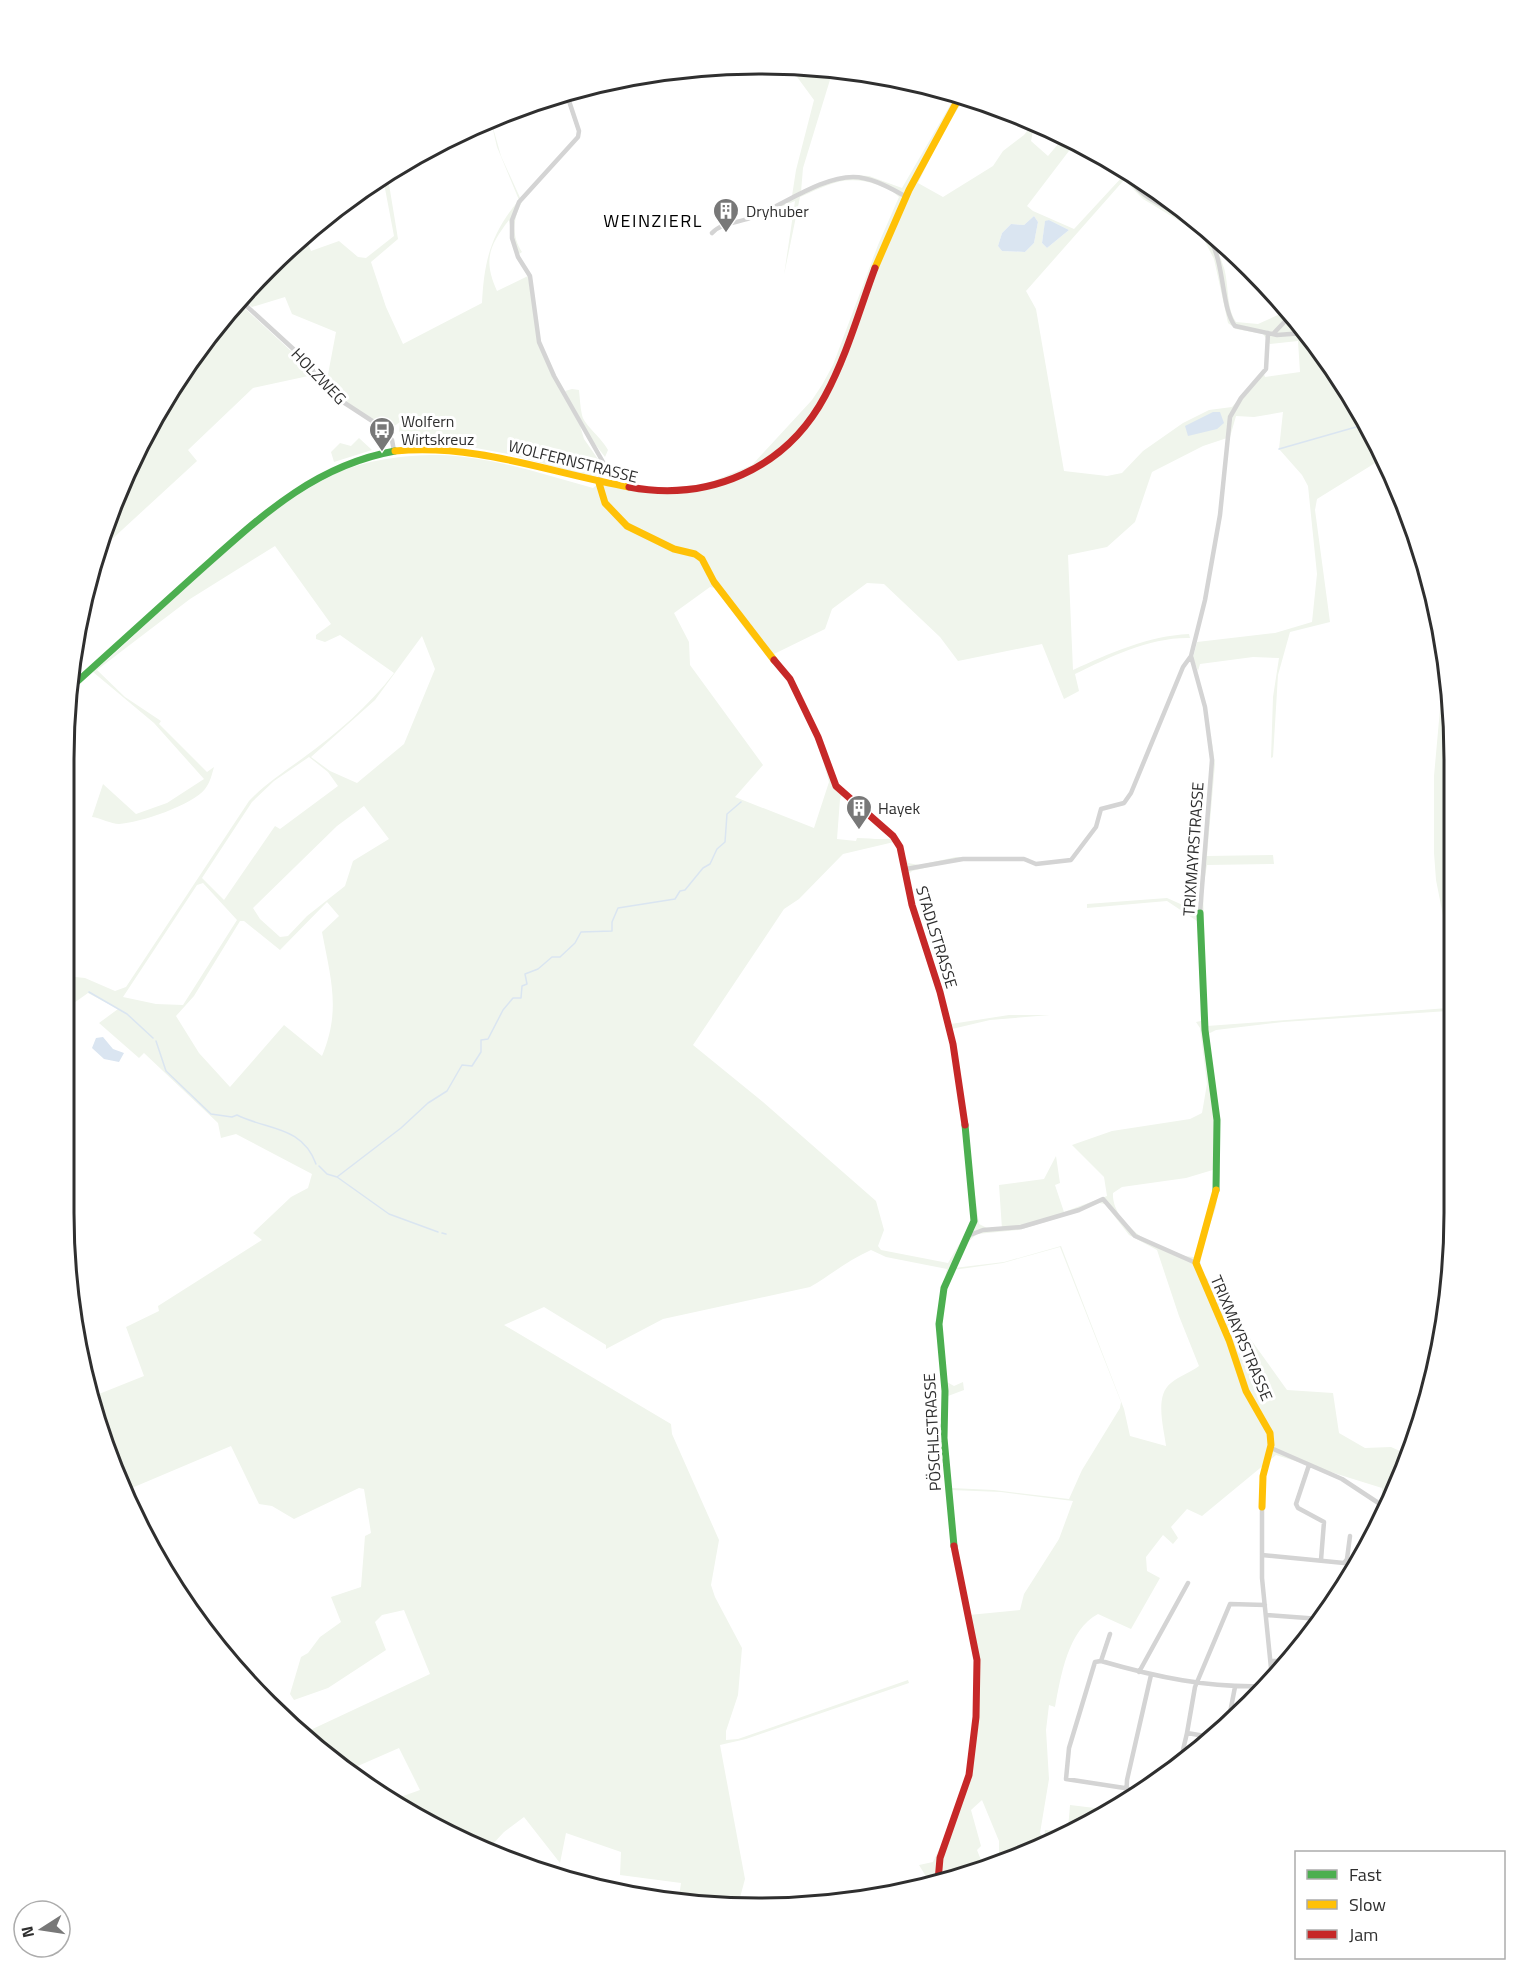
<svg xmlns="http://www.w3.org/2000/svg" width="1517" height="1971" viewBox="0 0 1517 1971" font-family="'Titillium Web',sans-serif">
<rect width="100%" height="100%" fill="#fff"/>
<path fill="#f0f5ec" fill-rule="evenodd" d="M789 66 811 68 819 73 822 69 833 70 803 168 801 192 853 175 869 176 902 188 956 95 965 98 944 130 918 183 943 197 993 166 1003 151 1024 135 1035 121 1031 141 1048 156 1064 137 1075 143 1027 206 1033 211 1074 229 1123 176 1121 167C1132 173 1135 186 1146 194 1184 221 1208 218 1224 268 1229 285 1226 307 1236 322L1258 324 1287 311 1337 372 1380 460 1317 499 1315 510 1330 622 1290 632 1278 675 1273 757 1271 758 1273 697 1279 658 1253 657 1200 664 1198 671 1193 658 1197 642 1275 633 1312 622 1317 574 1308 486 1302 475 1279 449 1283 412 1254 417 1236 416 1230 437 1203 446 1152 472 1135 522 1107 547 1068 555 1073 670C1110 653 1148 636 1189 634L1190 638C1150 637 1110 657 1075 674L1079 691 1064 699 1042 644 958 661 940 637 884 584 867 583 832 609 825 629 774 654C795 682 811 712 823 745 830 762 832 782 847 795H842L840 799 837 839 856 841 857 838C873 838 882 841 896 837L908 863 919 865 956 857 1029 858 1024 861H954L912 871 908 875 915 911 951 1024 1009 1015H1050L990 1020 952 1029 979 1224 987 1228 1002 1229 999 1185 1044 1179 1056 1156 1060 1183 1055 1185 1064 1212 1107 1196 1104 1177 1072 1145 1112 1131 1190 1119 1202 1113 1207 1084 1200 1028 1196 1022 1201 1021V957L1197 921 1167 901 1087 908V904L1167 898 1194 910 1202 909C1201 850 1216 793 1211 735L1215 764 1207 856 1273 855 1274 864 1207 865 1203 889 1207 1026 1448 1008V1011L1283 1022 1216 1030 1208 1034 1220 1139V1177L1216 1207 1200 1254 1201 1270 1287 1390 1333 1393 1339 1433 1365 1448 1391 1447 1400 1451H1410L1383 1504 1382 1488 1276 1455 1202 1516 1187 1509 1171 1527 1178 1538 1173 1544 1163 1535 1146 1557 1147 1571 1160 1578 1131 1629 1098 1614C1068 1630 1061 1675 1055 1707L1049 1705 1046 1730 1049 1779 1040 1833 1044 1838 1045 1830 1063 1831 999 1863V1841L982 1800 971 1810 981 1846 977 1850 985 1870 982 1871 930 1883 919 1865 933 1862 954 1818 964 1790 971 1752 974 1703V1659L950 1536 943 1452V1390L937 1313 947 1269 886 1257 871 1250C848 1260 831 1275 810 1287L663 1319 606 1349V1345L544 1307 504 1325 671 1424 672 1434 719 1540 711 1585 715 1597 742 1648 738 1695 726 1731V1740L738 1739 908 1680 909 1683 746 1739 720 1745 745 1879 738 1905 679 1897 681 1883 620 1875 621 1852 566 1833 560 1863 524 1817 504 1832 490 1847 411 1815 392 1800 420 1790 399 1748 351 1769 304 1733 430 1674 404 1610 382 1615 375 1622 386 1650 328 1688 294 1700 290 1694 301 1657 308 1653 320 1637 341 1622 331 1597 361 1587 365 1536 371 1533 364 1489 359 1488 294 1519 272 1506 259 1504 231 1446 127 1490 89 1398 144 1376 126 1327 159 1311 158 1306 262 1240 253 1233 291 1197 308 1188 312 1174 236 1134 221 1138 218 1123 144 1053 139 1058 99 1023 118 1009 88 993 64 1010V994L75 977 85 978 115 991 126 987 249 801C265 784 284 772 303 758 336 734 369 706 394 673L340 635 325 642 316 639V635L331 624 275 546 190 599 97 670 125 697 161 721 159 724 207 772 214 767C212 774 210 783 205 789 193 805 139 823 119 824 111 824 101 818 92 817L103 784 136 814 167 803 204 779 154 723 93 672C172 605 242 520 335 474 364 460 405 455 437 455 490 456 542 474 593 488L604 479 634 486 670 488 706 484 752 465 812 400 822 385 833 365 878 245 899 197C893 191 886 188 878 185 845 174 830 184 800 197L784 275 795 201 776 209 775 205 792 196 796 170 814 100ZM1124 180 1143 199 1201 234 1214 259 1228 323 1236 329 1263 334 1270 344 1298 341 1300 372 1265 377 1263 371 1232 407 1209 410 1183 423 1143 451 1122 473 1107 476 1064 471 1036 309 1026 291ZM1034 216 1038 222 1034 243 1025 252 1002 251 998 246 1002 233 1011 224 1024 225ZM1049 220 1069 230 1047 248 1042 243 1045 222ZM710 587 715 588 751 637 790 682 818 744 829 782 814 828 735 797 763 765 690 665 689 642 674 613ZM422 636 435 669 404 744 357 783 330 771 311 757 375 700ZM309 757 328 772 338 786 280 829 275 826 224 900 202 878 252 802 274 781ZM364 806 389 839 353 861 345 886 307 916 288 936 280 937 260 919 253 908 337 826ZM894 842 900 853 913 917 946 1022 962 1115 971 1224 948 1263 881 1250 878 1246 884 1230 876 1201 763 1102 693 1045 784 909 799 899 843 854ZM203 883 237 920 183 1005 156 1004 123 997 197 885ZM327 902 339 916 322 932C331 979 341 1011 322 1056L284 1025 230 1087 199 1053 176 1016 194 996 240 921H244L280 950ZM1216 1169 1211 1211 1194 1257C1165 1256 1111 1226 1113 1193L1122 1187 1186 1178ZM1099 1203 1105 1204 1129 1235 1157 1250 1179 1316 1199 1366C1191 1372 1179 1376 1171 1383 1154 1396 1164 1428 1166 1446L1130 1436 1124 1409 1061 1246 1004 1262 954 1268 968 1242 977 1234 1019 1230 1078 1212ZM1060 1247 1121 1402 1120 1408 1082 1470 1069 1499 994 1490 951 1488 946 1443 948 1396 964 1390 963 1382 954 1386 947 1382C942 1344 936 1306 953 1270L1003 1263ZM951 1490 1001 1492 1073 1501 1059 1539 1024 1594 1020 1610 969 1615 952 1518Z
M490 117 501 156 522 202C513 219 511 235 522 252L516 256 509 220C489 246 483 260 497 291L528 276 538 340 579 422 584 439 600 462V469L595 478 508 454 439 441 416 440 399 433 400 422 389 430 340 398 326 385 336 332 292 314 285 297 252 307 241 298 304 233 311 251 339 241 358 257 366 258 394 236 383 178 375 179 387 172 398 239 371 262 386 307 403 344 482 303C484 261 491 233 519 200L497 147Z
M238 302 305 364 313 375 253 388 188 450 197 461 110 541 105 531 135 451 207 335Z
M572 389 579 390C580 398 580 407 582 415 584 425 602 438 608 450L605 457 588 435 565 391Z
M359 438 372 450 334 462 331 452 340 443 351 446Z
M1422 556 1448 668V941L1436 880 1434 853V776L1444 665 1416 558Z
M1070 1805 1103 1809 1104 1811 1068 1829Z"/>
<path fill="#dae5f1" d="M1034 216 1038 222 1034 243 1025 252 1002 251 998 246 1002 233 1011 224 1024 225Z
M1049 220 1069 230 1047 248 1042 243 1045 221Z
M1213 412H1220L1224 423 1217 429 1188 436 1185 426Z
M103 1037 113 1049 124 1053 119 1062 104 1059 92 1048 96 1038Z"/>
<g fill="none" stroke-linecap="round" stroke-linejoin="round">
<path stroke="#dae5f1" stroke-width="1.5" d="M1279 449 1363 425
M64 974 65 975
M89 992 127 1014 153 1038
M156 1041 166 1071 211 1114 232 1117 237 1115C266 1130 302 1125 316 1164
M319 1166 327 1174 337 1177 401 1128 428 1103 447 1091 462 1065 472 1066 481 1052V1040L488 1039 503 1010 513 998H521L522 986 527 984 525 974 538 969 552 957H560L575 943 581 932 612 931V922L618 908 675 899 680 891 685 890 703 868 710 864 717 849 725 842 727 814 741 802
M337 1177 389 1214 438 1232
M442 1233 446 1234"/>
<path stroke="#d4d4d4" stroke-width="4.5" d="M543 101H569L580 89
M569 101 579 131 578 137 519 202 512 220V238L518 257 530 276 539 342 554 376 603 462 599 483
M1125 170C1143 211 1188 206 1209 238 1225 262 1221 308 1235 326L1277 335 1304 333
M712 233C721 223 737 223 750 218 781 207 820 177 853 177 871 177 890 188 905 196
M240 300 301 356 337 398 383 428 392 440 394 451
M1273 334 1290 316
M64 820 70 805 64 797
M906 869 963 859H1024L1036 864 1071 860 1096 827 1101 809 1124 803 1131 793 1183 667 1191 656
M1200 913 1212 760 1205 707 1191 656 1205 600 1220 515 1230 417 1241 398 1266 369 1268 333
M63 1211 66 1235
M970 1235 983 1230 1021 1227 1079 1210 1103 1199 1135 1236 1196 1263
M1271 1448 1342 1479 1383 1506
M1309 1465 1296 1504 1298 1508 1324 1522 1321 1560
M1262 1507V1578L1272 1678
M1262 1555 1344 1563 1347 1559 1350 1536
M1267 1615 1320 1619
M1101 1661 1110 1634
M1271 1661H1285
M1139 1672 1188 1583
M1228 1723 1235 1687
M1211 1737 1187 1733 1195 1687 1230 1604 1265 1605
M1183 1750 1187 1733
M1144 1791 1066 1779 1069 1748 1095 1662 1101 1661C1156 1677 1208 1688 1265 1686
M1126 1800 1127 1780 1151 1675"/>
<path stroke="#4caf50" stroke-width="7" d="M69 689C111 651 153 613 195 575 256 521 311 466 395 451
M1200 913 1205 1030 1217 1120 1216 1190
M954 1546 944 1438 945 1391 939 1324 944 1288 974 1221 965 1125"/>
<path stroke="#ffc107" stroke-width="7" d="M875 268 909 190 960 96
M395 451C476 443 550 473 629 487
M599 483 605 503 627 526 674 549 695 554 702 559 714 582 774 660
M1216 1190 1196 1263 1229 1340 1246 1391 1270 1433 1271 1445 1263 1476 1262 1507"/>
<path stroke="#c62828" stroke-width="7" d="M629 487C709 502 786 469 825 396 847 355 859 311 875 268
M774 660 790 679 818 737 836 786 893 836 900 847 912 905 940 992 953 1044 965 1125
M938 1881 940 1858 969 1775 976 1717 977 1660 954 1546"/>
</g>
<defs>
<symbol id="building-pin" viewBox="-11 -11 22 30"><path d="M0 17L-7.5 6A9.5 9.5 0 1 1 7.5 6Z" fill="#787878" stroke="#fff"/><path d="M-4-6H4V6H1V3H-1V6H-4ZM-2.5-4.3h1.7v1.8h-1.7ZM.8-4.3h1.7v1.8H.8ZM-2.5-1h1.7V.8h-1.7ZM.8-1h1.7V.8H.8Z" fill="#fff"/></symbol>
<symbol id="bus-pin" viewBox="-11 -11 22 30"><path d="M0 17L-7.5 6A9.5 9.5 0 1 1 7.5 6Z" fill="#787878" stroke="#fff"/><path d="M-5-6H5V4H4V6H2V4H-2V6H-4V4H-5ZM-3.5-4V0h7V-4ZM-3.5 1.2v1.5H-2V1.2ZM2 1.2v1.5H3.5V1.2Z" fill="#fff"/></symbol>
</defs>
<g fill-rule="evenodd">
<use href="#building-pin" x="711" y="196" width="30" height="40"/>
<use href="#bus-pin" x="367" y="415" width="30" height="40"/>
<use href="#building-pin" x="844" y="793" width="30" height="40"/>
</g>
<g text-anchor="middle" stroke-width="6" stroke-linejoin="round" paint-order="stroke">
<g font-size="16" fill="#2f2f2f" stroke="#fff" text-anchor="start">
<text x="746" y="217">Dryhuber</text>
<text x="401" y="427">Wolfern<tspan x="401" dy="18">Wirtskreuz</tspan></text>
<text x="878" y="814">Hayek</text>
</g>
<g font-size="16" fill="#2f2f2f" stroke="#fff">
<text transform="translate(319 376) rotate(46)" y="6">HOLZWEG</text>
<text transform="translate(573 461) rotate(14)" y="6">WOLFERNSTRASSE</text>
<text transform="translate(1193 849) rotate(-86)" y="6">TRIXMAYRSTRASSE</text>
<text transform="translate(937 937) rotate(73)" y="6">STADLSTRASSE</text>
<text transform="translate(1242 1338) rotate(67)" y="6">TRIXMAYRSTRASSE</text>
<text transform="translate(932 1432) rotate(-93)" y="6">PÖSCHLSTRASSE</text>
</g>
<g font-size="18" letter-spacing="1.5" fill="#000" stroke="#fff">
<text x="653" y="227">WEINZIERL</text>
</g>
</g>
<path d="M0 0H1517V1971H0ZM759 74H759A685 685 0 0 1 1444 759V1213A685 685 0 0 1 759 1898H759A685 685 0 0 1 74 1213V759A685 685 0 0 1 759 74Z" fill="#fff" fill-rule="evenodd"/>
<path fill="none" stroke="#2f2f2f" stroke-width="3" d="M759 74H759A685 685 0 0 1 1444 759V1213A685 685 0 0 1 759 1898H759A685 685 0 0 1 74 1213V759A685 685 0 0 1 759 74Z"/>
<rect x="1295" y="1851" width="210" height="108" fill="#ffffff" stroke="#acacac" stroke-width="1.5"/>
<rect x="1307" y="1870" width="30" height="9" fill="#4caf50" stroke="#acacac" stroke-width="1.5"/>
<text x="1349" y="1881" font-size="18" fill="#2f2f2f">Fast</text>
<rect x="1307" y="1900" width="30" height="9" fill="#ffc107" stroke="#acacac" stroke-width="1.5"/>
<text x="1349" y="1911" font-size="18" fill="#2f2f2f">Slow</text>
<rect x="1307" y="1930" width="30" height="9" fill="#c62828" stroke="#acacac" stroke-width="1.5"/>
<text x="1349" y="1941" font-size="18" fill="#2f2f2f">Jam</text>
<g transform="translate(42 1929) rotate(258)"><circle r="28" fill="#ffffff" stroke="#acacac" stroke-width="1.5"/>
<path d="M0-4.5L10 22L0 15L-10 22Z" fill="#787878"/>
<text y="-9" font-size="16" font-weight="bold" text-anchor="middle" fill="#2f2f2f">N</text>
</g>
</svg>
